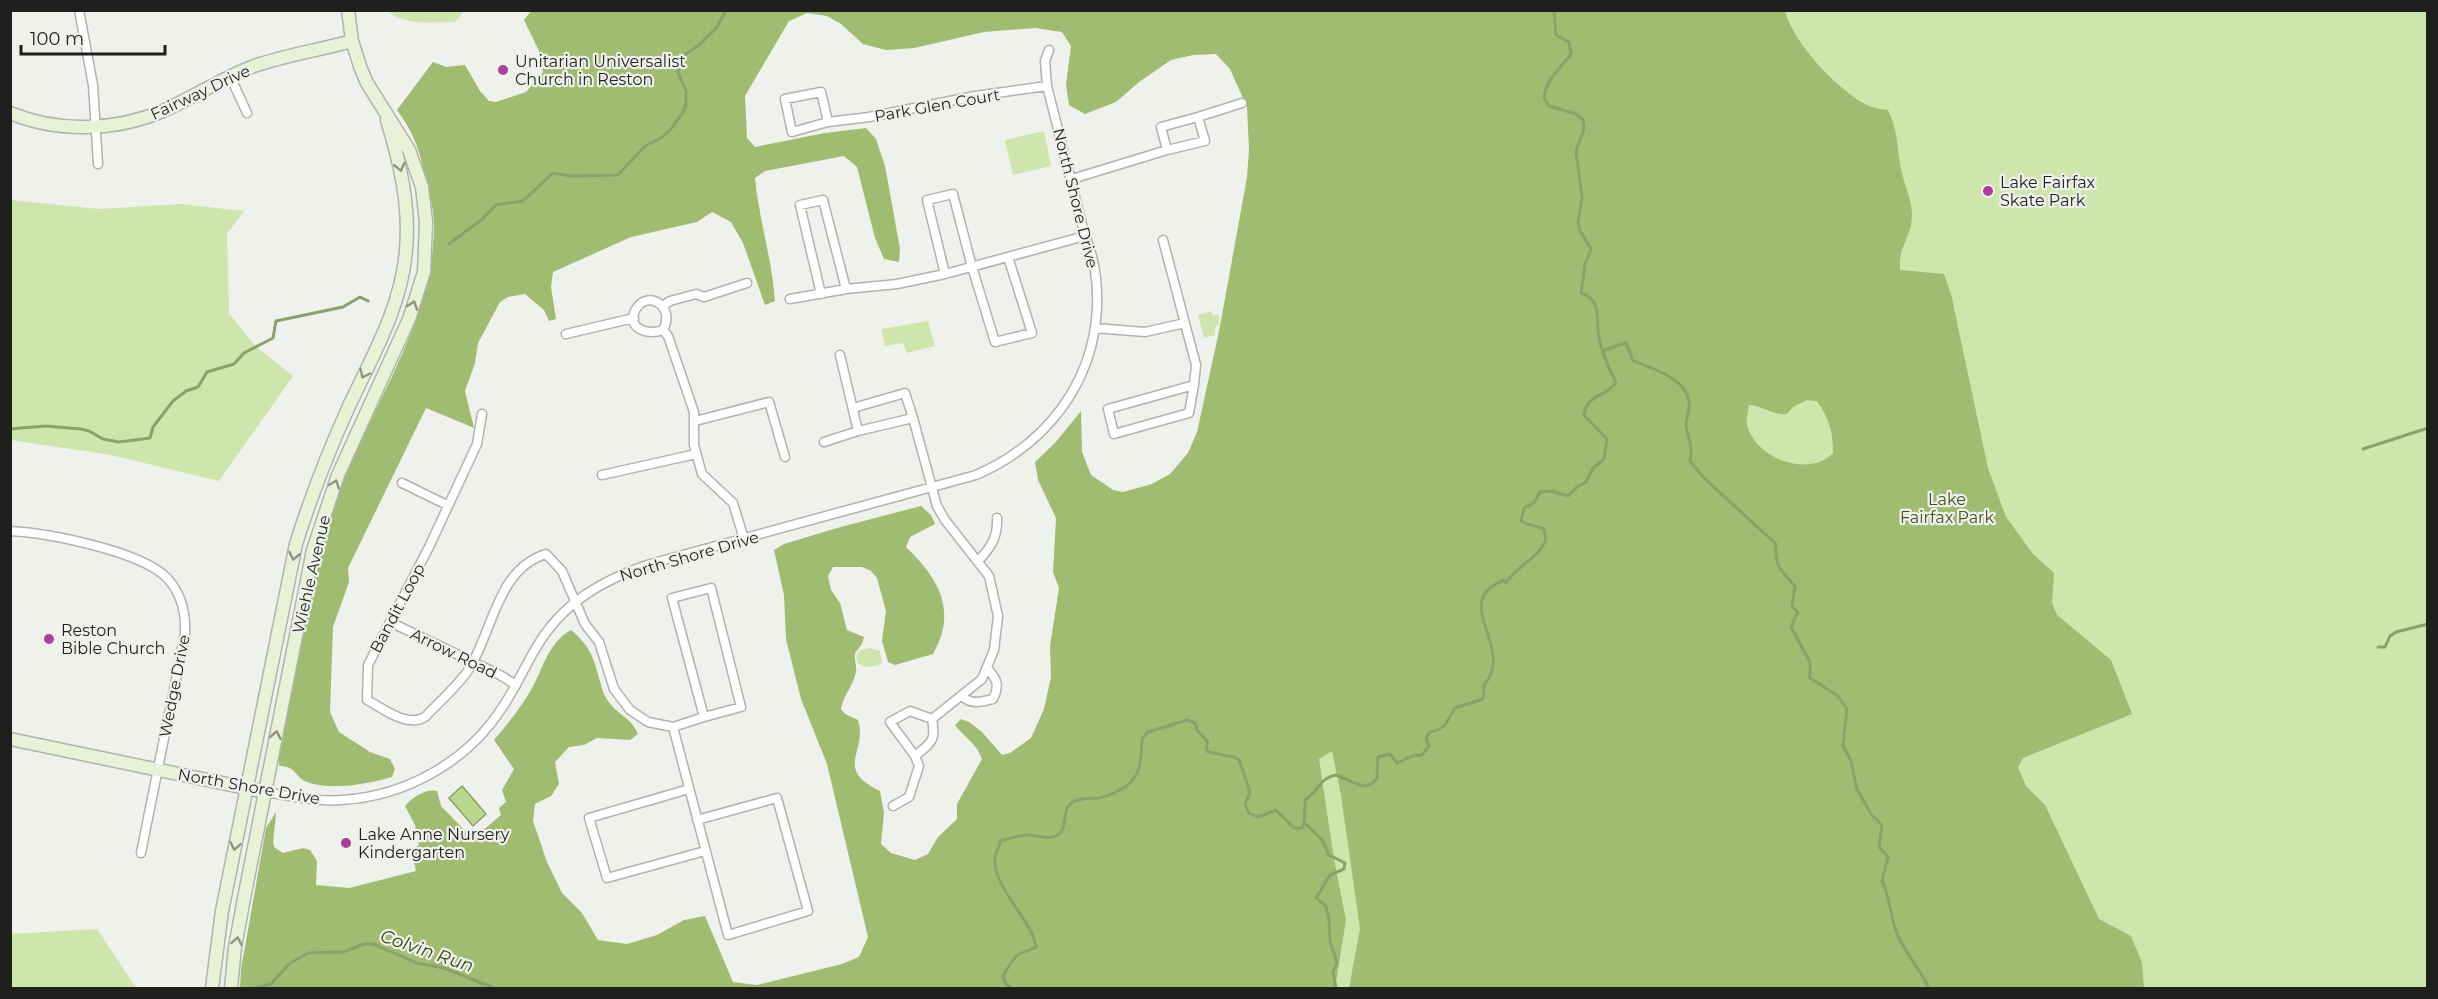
<svg xmlns="http://www.w3.org/2000/svg" width="2438" height="999" viewBox="0 0 2438 999" font-family="Montserrat,sans-serif">
<rect width="100%" height="100%" fill="#eff1ec"/>
<path fill="#cee5ac" d="M392 11V10L464 11 455 22C434 22 409 26 390 13Z
M1636 11H2427V988H828L1142 710 1271 73Z
M1044 131 1051 166 1013 175 1005 140Z
M10 200 99 209 180 204 244 211 227 234 229 313 255 346 293 376 219 481 111 455 11 440Z
M1211 311 1213 316 1219 314V324L1215 328V335L1204 338 1198 315Z
M928 321 935 346 907 353 903 343 885 346 881 329Z
M870 648 880 651 882 663C873 667 866 669 858 663L856 657 859 651Z
M97 929 136 988H11V934Z"/>
<path fill="#9fbc70" fill-rule="evenodd" d="M531 11H1785C1794 44 1836 88 1865 104 1872 108 1880 109 1888 110 1898 130 1897 149 1901 169 1905 188 1915 205 1911 225 1906 244 1899 248 1900 270L1944 274 1951 294 1988 468 2006 517 2033 554 2054 573 2052 603 2057 615 2111 660 2132 714 2023 758 2018 767 2026 786 2045 805 2099 919 2131 936 2142 963 2144 988H1349L1360 929 1341 795 1332 751 1319 759 1334 859 1346 920 1335 988H240L241 969 266 828 276 812C276 823 272 839 274 847L283 853 303 848 310 850 317 861 316 885 349 888 416 871 411 850 419 845 415 825 405 806C412 797 427 788 437 791L441 806 473 839 501 815 499 808 506 802 502 790 514 769 494 740C506 726 518 711 528 695 543 672 546 644 571 630 588 644 594 657 599 678 601 683 602 691 605 696 613 713 632 717 638 734L630 740 597 738 584 745 569 747 555 762 559 784 551 796 535 804 533 821 547 862 562 893 582 913 598 940 627 944 657 935 684 920 705 916 733 982 757 985 842 964 859 957 868 937 827 764 801 699 786 639 784 595 774 550 784 544 837 528 921 506 931 515 935 524 910 537 906 547C938 578 958 610 933 654L895 665 888 662 882 641 886 611 877 578 871 571 862 567H833L828 576 831 590 840 603 847 630 864 637 862 644 855 653C854 660 857 666 856 672 853 686 843 696 841 709L845 714 858 720C868 753 833 768 880 791L884 813 881 844 891 853 915 860 928 854 938 837 957 819V804L982 759C977 744 965 738 955 725L961 719 969 722 982 732 1002 755 1010 753 1031 738 1044 709 1051 677 1050 646 1059 588 1053 572 1056 518 1038 480 1035 462 1055 443 1081 411 1082 452 1091 475 1113 490 1123 492 1152 484 1170 474 1188 453 1197 432 1219 332 1247 177 1249 150 1247 107 1230 69 1216 54 1193 55 1171 60 1139 82 1116 102 1085 114 1069 105 1066 85 1071 46 1062 32 1035 28 984 32 914 48 886 50 863 44 841 24 827 16 807 13 789 21 745 96 747 138 755 147 825 133 866 128 876 139 885 166 900 249 899 262 884 259 875 238 857 167 844 156 765 171 755 178C759 220 772 259 775 301L765 305 743 243 731 222 712 212 697 222 631 237 553 272 551 287 556 319 549 321 544 310 525 294 508 297 500 302 478 343 475 363 465 391 474 428 426 408 348 568 349 582 333 627 330 712 339 732 370 752 390 759 395 769 392 777C367 784 332 791 307 782 294 777 297 766 279 766V751C295 673 306 591 330 515 361 420 434 328 434 225 434 209 429 192 425 176 419 149 414 133 397 110L433 62 446 67 465 65 480 91 489 101 496 102 526 92 543 72 539 51 524 20ZM1807 400 1817 401C1829 418 1833 432 1833 453 1808 479 1753 457 1747 424 1746 418 1748 411 1749 405 1762 405 1774 416 1787 414L1793 407Z"/>
<path fill="#bad88b" stroke="#8ca16a" stroke-width="1.5" d="M462 786 486 814 473 826 449 798Z"/>
<g fill="none" stroke-linecap="round" stroke-linejoin="round">
<path stroke="#8ca16a" stroke-width="3" d="M449 244 481 220 496 205 523 201 553 173 570 176 618 175 645 146 661 138 670 130 684 111 686 104V91L678 72 679 64 683 56 699 45 717 27 726 10
M1604 350 1626 343 1633 361C1652 368 1684 377 1689 401 1690 409 1687 416 1686 424 1686 433 1690 439 1691 447 1692 451 1690 457 1690 461L1704 478 1776 544C1774 565 1781 571 1795 586L1792 606 1798 612 1791 627 1810 662V678L1838 696 1847 709 1843 745 1851 761 1857 789 1871 814 1882 825 1879 847 1888 857 1882 881C1890 897 1890 914 1896 931 1904 952 1920 969 1929 988
M10 429 45 426 81 429 89 431 103 439 119 442 150 438 153 427 173 401 186 391 198 387 207 372 234 364 244 353 273 338 276 321 343 307 360 297 368 301
M2363 449 2428 428
M2378 647H2385L2390 636 2396 632 2428 624
M1305 823 1323 841 1329 855 1345 863 1344 869 1330 875 1316 898 1326 906 1329 920 1330 941 1337 963 1333 972 1336 988
M257 988 271 984 290 963 308 953 343 952 364 944H373L417 963 444 968 494 988
M1011 988 1006 984 1003 976C1007 969 1011 960 1018 955 1023 951 1030 951 1036 947 1033 921 991 885 995 858 996 853 999 846 1001 841 1010 838 1019 835 1029 835 1039 835 1050 842 1060 833 1068 825 1062 810 1071 803 1078 798 1090 798 1098 798 1105 797 1110 795 1116 792 1141 781 1141 764 1142 739L1148 732 1187 720 1195 723 1197 730 1208 742 1206 748 1208 752 1234 757 1239 760 1250 792 1245 804 1249 813 1258 817 1276 810 1294 828H1302C1307 820 1303 809 1306 799 1318 791 1321 777 1336 775L1362 786 1372 784 1377 778 1378 757 1390 754 1397 763 1412 756 1422 755 1429 746 1426 738 1430 732C1446 730 1447 720 1455 708L1483 699 1484 685C1517 648 1448 602 1504 580L1506 583C1517 565 1537 560 1546 540L1544 529C1536 525 1528 526 1521 521L1524 508 1534 503 1540 492 1551 491 1568 496 1577 487 1586 482 1593 468 1604 459 1607 439 1584 415C1588 392 1607 398 1616 382 1609 370 1604 356 1600 343 1596 331 1600 316 1595 305 1593 299 1587 295 1581 293L1585 264 1591 249 1580 231 1578 223 1582 198 1576 151 1584 129 1583 120 1576 114 1549 106 1544 98C1546 79 1560 69 1571 54L1569 42 1556 35 1554 10"/>
<defs>
<path id="street" d="M79 10 93 85 98 164
M230 76 247 113
M821 92 828 122 792 132 785 99Z
M1198 117 1242 103
M828 122 869 117 975 96 1047 86
M1072 179 1167 150 1205 141 1198 117 1161 127 1167 150
M1163 240 1196 365 1194 385 1108 409 1114 434 1189 413 1194 385
M945 274 927 200 953 194 972 267 995 342 1032 333 1008 257
M821 294 800 205 823 200 846 289
M790 299 846 289 897 284 945 274 1085 236
M663 306 670 301 696 294 704 297 747 283
M1095 328 1145 332 1185 323
M663 330C647 336 625 328 636 309 648 289 676 307 663 330L668 336 694 412V445L702 474 733 503 744 539
M566 334 634 318
M840 355 858 431 913 418 937 506 945 520 989 576 998 616 994 650 982 679 932 719C936 741 932 742 915 756L919 766 909 797 893 806
M853 408 905 393 913 418
M482 414 477 444 429 547 368 665 367 700C384 709 407 728 425 717 439 702 458 686 469 669 493 631 497 569 546 554L562 571 585 624 599 642 614 689 630 710 648 722 673 727 704 717 672 598 711 588 741 707 704 717
M695 421 769 402 785 457
M824 442 858 431
M602 475 696 454
M402 483 447 505
M10 531C48 533 141 551 167 578 181 593 186 614 185 634L141 853
M978 561C991 548 998 536 997 518
M390 622 500 675 516 685
M962 696C971 705 981 702 993 699 1000 685 997 679 987 668
M673 727 728 935 808 911 777 798 697 820
M915 756 890 722 910 711 932 719
M689 789 589 818 607 878 705 851
M265 792C290 796 316 802 342 800 406 796 467 762 502 708 515 689 524 668 536 648 562 603 602 580 650 564L976 475C1045 445 1093 385 1097 308 1098 283 1095 259 1085 236L1047 86 1045 61 1049 50"/>
<path id="secondary" d="M10 113C59 133 115 131 163 111 194 97 222 78 254 66 286 55 320 50 352 41
M10 739 265 792
M212 988 222 911 296 544C311 496 329 450 350 404 373 355 402 305 406 250 410 205 400 163 387 120
M231 988 235 947 245 893 313 550 338 475 409 319 424 272 426 222 422 187 409 150 367 83 361 69 352 41 348 10"/>
</defs>
<use href="#street" stroke="#b1b3ae" stroke-width="11"/>
<use href="#secondary" stroke="#b1b3ae" stroke-width="15"/>
<use href="#street" stroke="#fff" stroke-width="8"/>
<use href="#secondary" stroke="#e8f2d6" stroke-width="12"/>
</g>
<defs><path id="oneway-chevron" d="M-2-3.5L2.5 0L-2 3.5" fill="none" stroke-width="1.6" stroke-linecap="round" stroke-linejoin="round" transform="scale(1.5)"/></defs>
<g stroke="#8e9483">
<use href="#oneway-chevron" transform="translate(400 167) rotate(77)"/>
<use href="#oneway-chevron" transform="translate(413 305) rotate(-71)"/>
<use href="#oneway-chevron" transform="translate(364 374) rotate(115)"/>
<use href="#oneway-chevron" transform="translate(335 484) rotate(-70)"/>
<use href="#oneway-chevron" transform="translate(294 556) rotate(103)"/>
<use href="#oneway-chevron" transform="translate(276 735) rotate(-79)"/>
<use href="#oneway-chevron" transform="translate(235 846) rotate(101)"/>
<use href="#oneway-chevron" transform="translate(237 941) rotate(-80)"/>
</g>
<g fill="#af3e9a" stroke="#eff1ec" stroke-width="2">
<circle cx="503" cy="70" r="6"/>
<circle cx="1988" cy="191" r="6"/>
<circle cx="49" cy="639" r="6"/>
<circle cx="346" cy="843" r="6"/>
</g>
<g text-anchor="middle" stroke-width="4.5" stroke-linejoin="round" paint-order="stroke">
<g font-size="16" fill="#1f201e" stroke="#eff1ec" text-anchor="start">
<text x="515" y="67">Unitarian Universalist<tspan x="515" dy="18">Church in Reston</tspan></text>
<text x="2000" y="188">Lake Fairfax<tspan x="2000" dy="18">Skate Park</tspan></text>
<text x="61" y="636">Reston<tspan x="61" dy="18">Bible Church</tspan></text>
<text x="358" y="840">Lake Anne Nursery<tspan x="358" dy="18">Kindergarten</tspan></text>
</g>
<g font-size="16" fill="#1f201e" stroke="#eff1ec">
<text transform="translate(200 92) rotate(-25)" y="6">Fairway Drive</text>
<text transform="translate(937 105) rotate(-10)" y="6">Park Glen Court</text>
<text transform="translate(1076 198) rotate(76)" y="6">North Shore Drive</text>
<text transform="translate(689 556) rotate(-16)" y="6">North Shore Drive</text>
<text transform="translate(311 574) rotate(-77)" y="6">Wiehle Avenue</text>
<text transform="translate(397 608) rotate(-62)" y="6">Bandit Loop</text>
<text transform="translate(454 653) rotate(26)" y="6">Arrow Road</text>
<text transform="translate(174 686) rotate(-79)" y="6">Wedge Drive</text>
<text transform="translate(249 786) rotate(10)" y="6">North Shore Drive</text>
</g>
<g font-size="16" fill="#41531d" stroke="#eff1ec">
<text x="1947" y="505">Lake<tspan x="1947" dy="18">Fairfax Park</tspan></text>
</g>
<g font-size="18" font-style="italic" fill="#364810" stroke="#eff1ec">
<text transform="translate(427 951) rotate(19)" y="6">Colvin Run</text>
</g>
</g>
<rect width="2438" height="999" fill="none" stroke="#1f201e" stroke-width="24"/>
<path d="M21 45v9h144v-9" fill="none" stroke="#1f201e" stroke-width="3"/>
<text x="30" y="45" font-size="18" fill="#1f201e" stroke="#eff1ec" stroke-width="4.5" paint-order="stroke">100 m</text>
</svg>
